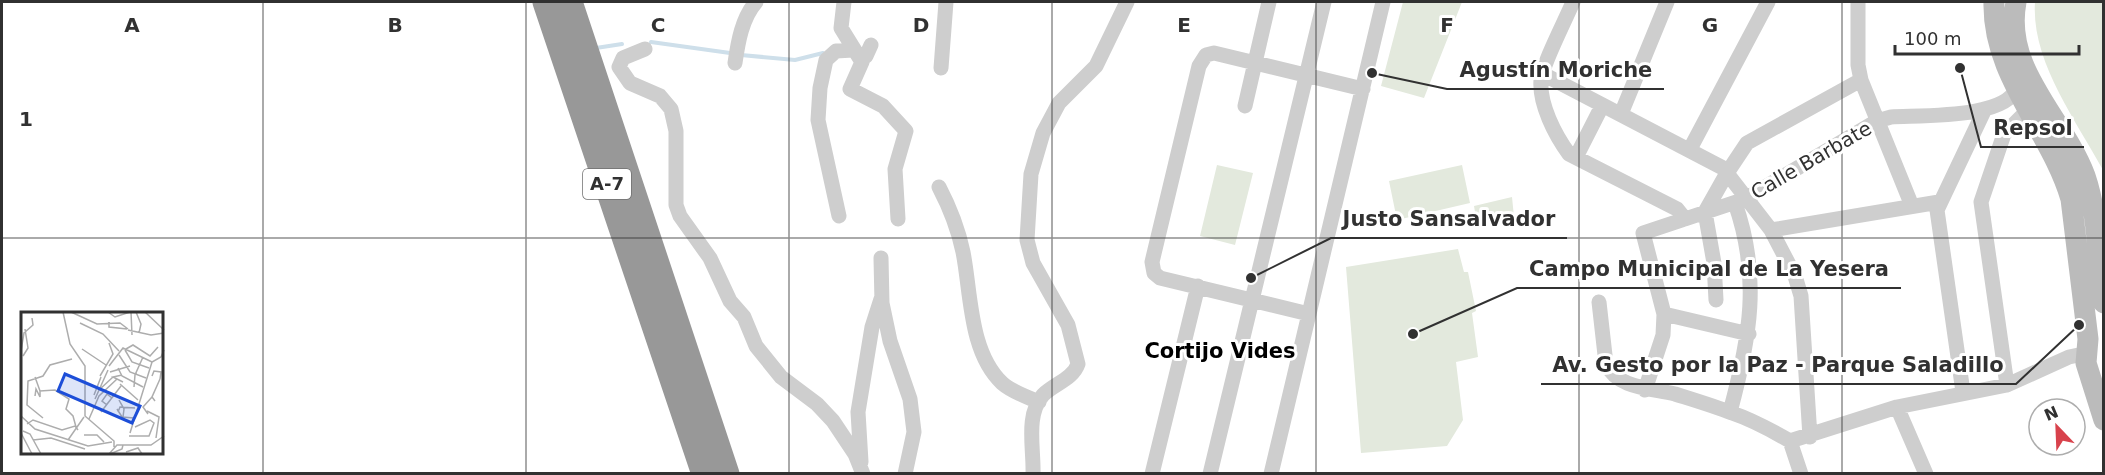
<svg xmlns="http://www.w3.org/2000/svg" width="2105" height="475" viewBox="0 0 2105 475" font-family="'DejaVu Sans',sans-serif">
<rect width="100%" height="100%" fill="#fff"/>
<path fill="#e3e9dd" d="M1403 2H1462L1424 98 1381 86Z
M2035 2H2103V170C2076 120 2031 61 2035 2Z
M1217 165 1253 173 1235 245 1200 236Z
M1462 165 1470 203 1397 220 1389 181Z
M1512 197 1514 217 1477 224 1474 206Z
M1458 249 1464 272H1468L1476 311 1472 313 1478 357 1456 362 1463 420 1447 446 1361 453 1346 267Z"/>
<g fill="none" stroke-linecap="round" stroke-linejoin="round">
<path stroke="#cedfea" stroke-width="4" d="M651 42 730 53
M596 48 622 44
M741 55 795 60 823 53"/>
<path stroke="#cecece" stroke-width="15" d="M844 2 841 28 862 62 850 89 883 106 906 131 895 169 898 219
M1573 2C1566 19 1542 65 1541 80 1539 104 1555 135 1569 154L1677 209 1685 219
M1858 2V65L1861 80 1912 206
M645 49 623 58 619 67 630 83 660 96 671 109 676 131V205L680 216 710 258 730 301 744 317 756 346 781 377 817 404 833 421 855 454 863 474
M861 59 866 56 871 45
M735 63C738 42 742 18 756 2
M941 68 946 2
M1543 74 1723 168 1771 230 1795 276 1801 296 1810 437
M1245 106 1269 2
M1621 114 1667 2
M1690 149 1768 2
M1576 157 1602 106
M939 187C950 208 958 228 963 252 971 292 969 352 1002 383 1012 392 1027 397 1039 402
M839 216 818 120 820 88 826 60 836 51 853 50
M1771 230 1939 202
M881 258 882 303 890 341 910 399 914 432 905 474
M1716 300 1714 263 1705 212 1727 173 1747 143 1861 80
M1599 302 1606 364C1618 389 1651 388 1675 394 1694 400 1714 406 1732 413 1753 420 1771 430 1790 441L1897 407 2007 385 2069 357 2088 353
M1309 314 1160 278 1154 273 1152 262 1199 66 1206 55 1214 53 1363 89
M1664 314 1749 334
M2007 385 1981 202 2004 134 2028 110
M1645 390 1663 335 1664 314 1643 233 1745 199 1877 121 1891 117C1921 115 2007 119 2017 87
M1963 392 1937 210 1984 111
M1897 407 1926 474
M1730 412C1750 338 1761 277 1735 203
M1790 441 1801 474
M861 462 858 412 872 327 881 299
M1033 474C1034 449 1025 415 1043 395 1054 384 1073 379 1078 364L1068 325 1033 263 1027 240 1031 174 1043 133 1059 103 1096 66 1127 2
M1152 474 1198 286
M1210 474 1324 2
M1271 474 1383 2"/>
<path stroke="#bbb" stroke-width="21" d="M1994 2C1992 76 2051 131 2071 199L2088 339 2086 363 2104 420
M2016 2C2003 70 2063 117 2085 176 2099 217 2097 261 2104 303"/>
<path stroke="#989898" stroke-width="27" d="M546 2 705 474
M569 2 726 474"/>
</g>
<path fill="none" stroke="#313131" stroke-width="1.5" stroke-opacity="0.55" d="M263 2V474M526 2V474M789 2V474M1052 2V474M1316 2V474M1579 2V474M1842 2V474M2 238H2104"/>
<g text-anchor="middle" stroke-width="6" stroke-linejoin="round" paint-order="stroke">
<rect fill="#fff" stroke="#6f6f6f" stroke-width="1.5" x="583" y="169" width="48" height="30" rx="4.5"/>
<g font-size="18" font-weight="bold" fill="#313131">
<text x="607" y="190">A-7</text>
</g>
<g font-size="20" fill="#313131" stroke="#fff">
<text transform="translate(1811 160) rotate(-30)" y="7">Calle Barbate</text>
</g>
<g font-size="21" font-weight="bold" fill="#000" stroke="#fff">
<text x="1220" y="358">Cortijo Vides</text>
</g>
</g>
<g transform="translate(21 312)">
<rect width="142" height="142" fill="#fff"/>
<path fill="none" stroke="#adadad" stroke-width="1.5" d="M42 0 49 32 64 54V104L93 129V135M50 0 76 12 99 11 107 17M87 0 94 5 109 0M110 0 111 23M115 0 120 12 118 21M124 0 143 18M88 10V15L106 17M59 11 82 22 98 39M107 18 130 23 143 21M61 37 85 53M105 37 112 33 129 44 137 35M104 38 111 50 128 56M0 39 3 21 12 13 11 6M98 43 109 60 125 66M2 44 7 36 4 17M88 54 102 36 131 50M97 56 101 64 122 75M89 60 109 54M101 63 92 65 102 70M79 64 92 42 88 31M131 64 133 59 140 60 139 67M14 65 19 79 34 78 48 87 45 97 52 104 55 115M99 72 117 88M113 75 114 63 122 45M78 78 92 65M73 83 80 65M14 84 15 77 19 85V79M74 87 87 58M98 88 103 97 102 105M134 89 131 85 139 67M86 93 81 89 86 82 91 86M96 97 101 105 113 106M126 99 138 105 135 126M80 100 100 74M97 100 99 95 114 96M127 102 122 95 131 85M0 104 14 117 67 134 91 130M22 106 6 93 7 69 22 64 29 53 51 47M68 107 78 84 96 67M6 112 12 108 41 118 54 114 57 118M2 119 9 122 20 142M0 121 11 142M109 121 131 50 140 45 143 38M63 123H76L83 130M108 124H128L133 111 129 108 114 115M12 128 30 126 64 137M47 128 63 105M102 133H130L143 124M105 140 117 136 121 142M88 142 96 133H102L101 137 89 142"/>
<path fill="#1d4ed8" fill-opacity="0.15" stroke="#1d4ed8" stroke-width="3" d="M44 62 119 94 111 111 37 79Z"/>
<rect width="142" height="142" fill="none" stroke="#313131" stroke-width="3"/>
</g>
<g font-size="20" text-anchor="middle" font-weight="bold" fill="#313131" stroke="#fff" stroke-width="6" stroke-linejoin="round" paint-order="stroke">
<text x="132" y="32">A</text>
<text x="395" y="32">B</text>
<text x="658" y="32">C</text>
<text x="921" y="32">D</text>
<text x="1184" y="32">E</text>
<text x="1447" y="32">F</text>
<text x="1710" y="32">G</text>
<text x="26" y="126">1</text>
</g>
<path fill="none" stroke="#313131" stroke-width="2" d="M1372 73L1447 89H1664M1960 68L1981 147H2084M1251 278L1331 238H1567M1413 334L1517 288H1901M2079 325L2016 384H1541"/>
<g fill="#313131" stroke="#fff" stroke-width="2">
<circle cx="1372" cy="73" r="6"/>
<circle cx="1960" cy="68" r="6"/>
<circle cx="1251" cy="278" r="6"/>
<circle cx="1413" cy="334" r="6"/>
<circle cx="2079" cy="325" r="6"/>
</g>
<g font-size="21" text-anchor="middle" font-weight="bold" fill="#313131" stroke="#fff" stroke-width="6" stroke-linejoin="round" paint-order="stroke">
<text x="1556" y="77">Agustín Moriche</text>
<text x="2033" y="135">Repsol</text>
<text x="1449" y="226">Justo Sansalvador</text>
<text x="1709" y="276">Campo Municipal de La Yesera</text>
<text x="1778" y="372">Av. Gesto por la Paz - Parque Saladillo</text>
</g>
<rect width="2105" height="475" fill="none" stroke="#313131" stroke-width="6"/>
<g transform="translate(2057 427) rotate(337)"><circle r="28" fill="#ffffff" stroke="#adadad" stroke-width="1.5"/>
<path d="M0-4.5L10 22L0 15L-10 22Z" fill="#d8424c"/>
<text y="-9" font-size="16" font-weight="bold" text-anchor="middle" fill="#313131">N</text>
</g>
<path d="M1895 45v9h184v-9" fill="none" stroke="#313131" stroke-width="3"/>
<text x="1904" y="45" font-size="18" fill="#313131" stroke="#ffffff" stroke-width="4.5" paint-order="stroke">100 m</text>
</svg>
